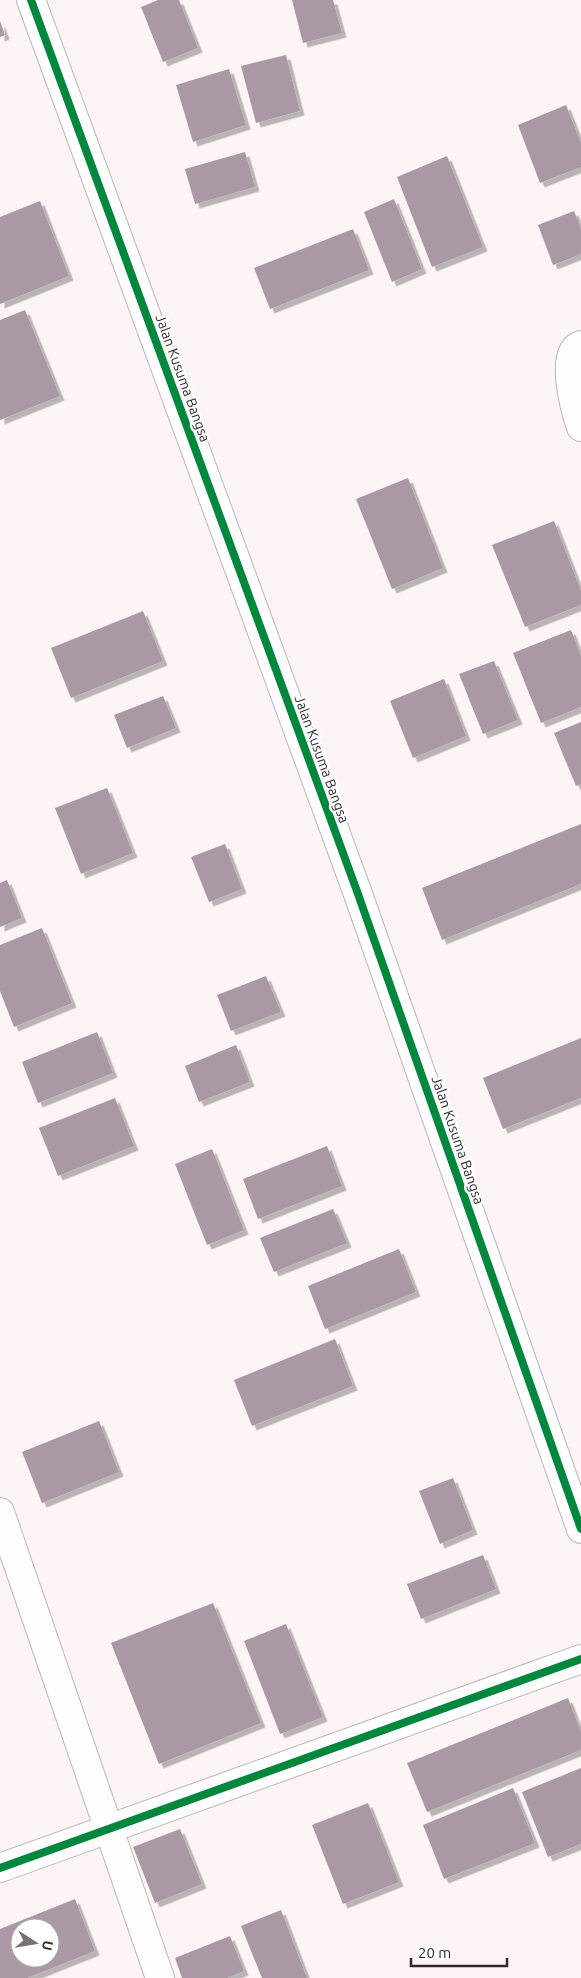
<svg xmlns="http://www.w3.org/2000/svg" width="581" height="1978" viewBox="0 0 581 1978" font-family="Ubuntu,sans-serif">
<defs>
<filter id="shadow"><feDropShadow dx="4.5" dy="4.5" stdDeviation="0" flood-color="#0004"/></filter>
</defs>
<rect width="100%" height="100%" fill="#fcf4f5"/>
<path fill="#aa99a5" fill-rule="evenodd" filter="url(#shadow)" d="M158 0H179L198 48 163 62 141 7Z
M292 0H333L342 33 303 43Z
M0 21 5 35 0 37Z
M286 55 300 111 256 123 241 66Z
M229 69 246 125 193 142 176 85Z
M566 105 581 143V167L540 183 518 125Z
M245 152 255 187 195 204 185 169Z
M447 156 483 247 432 267 397 177Z
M394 199 422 269 392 282 364 212Z
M40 201 69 276 0 304V217Z
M574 211 581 229V254L553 265 538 225Z
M353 229 369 270 270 309 254 268Z
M25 310 60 396 0 420V320Z
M408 478 443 568 392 589 356 499Z
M554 521 581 591V605L525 627 492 545Z
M143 611 163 661 71 698 51 648Z
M571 630 581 656V707L541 723 513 653Z
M494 661 518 720 483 734 459 674Z
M444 679 466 736 413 758 390 701Z
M163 696 176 728 127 748 114 715Z
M581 722V784L576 786 554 733Z
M107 788 133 853 81 874 55 808Z
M581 824V884L442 940 422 888Z
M225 844 242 889 209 902 191 857Z
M7 880 22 918 0 927V883Z
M42 928 72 1003 14 1027 0 991V945Z
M266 976 281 1012 231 1031 217 995Z
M97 1032 113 1073 38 1103 22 1062Z
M581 1038V1098L503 1129 483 1078Z
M236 1045 250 1082 199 1102 185 1066Z
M115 1098 134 1146 58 1176 39 1128Z
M327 1146 342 1186 258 1219 243 1179Z
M212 1149 244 1230 207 1245 175 1164Z
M333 1209 347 1243 274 1272 260 1238Z
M399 1249 416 1292 325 1329 308 1286Z
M335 1339 353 1386 252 1426 234 1380Z
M99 1421 119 1472 42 1503 22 1452Z
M453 1478 473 1530 440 1544 419 1491Z
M483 1555 496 1589 421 1619 407 1584Z
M213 1603 261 1723 159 1764 111 1643Z
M286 1624 323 1717 280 1734 244 1641Z
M568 1698 581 1732V1750L427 1812 407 1763Z
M581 1768V1844L548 1857 522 1792Z
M513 1788 535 1843 444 1879 423 1825Z
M368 1803 399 1882 343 1904 312 1825Z
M180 1829 202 1884 155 1903 133 1847Z
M75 1899 95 1951 27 1978H0V1929ZM20 1928H50V1958H20Z
M281 1910 307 1978H262L241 1926Z
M230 1936 244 1971 227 1978H182L175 1958Z"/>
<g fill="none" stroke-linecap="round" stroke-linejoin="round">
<defs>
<path id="street" d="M31 0 358 894 581 1529
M581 345C559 352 575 410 581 427
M0 1512 160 1978
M0 1868 581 1659"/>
</defs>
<use href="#street" stroke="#bdb5b6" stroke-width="30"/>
<use href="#street" stroke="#fffdfe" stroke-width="28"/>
<defs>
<path id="cycleway" d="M31 0 358 894 581 1529
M0 1868 581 1659"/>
</defs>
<use href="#cycleway" stroke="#fff" stroke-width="11"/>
<use href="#cycleway" stroke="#00873e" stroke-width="8"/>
</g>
<g text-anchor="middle" stroke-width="5" stroke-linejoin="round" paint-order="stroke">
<g font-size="14" fill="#33292c" stroke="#fff">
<text transform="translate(183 378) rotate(70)" y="5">Jalan Kusuma Bangsa</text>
<text transform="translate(322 759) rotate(70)" y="5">Jalan Kusuma Bangsa</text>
<text transform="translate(458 1140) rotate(71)" y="5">Jalan Kusuma Bangsa</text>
</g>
</g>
<g transform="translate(35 1943) rotate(102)"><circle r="24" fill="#ffffff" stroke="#ada9ab"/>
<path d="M0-4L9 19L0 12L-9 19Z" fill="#797072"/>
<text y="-8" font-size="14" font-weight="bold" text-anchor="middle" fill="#33292c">U</text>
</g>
<path d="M411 1958v8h96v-8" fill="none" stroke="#33292c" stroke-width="2.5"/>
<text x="418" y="1958" font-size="15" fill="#33292c" stroke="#ffffff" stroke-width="4" paint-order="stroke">20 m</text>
</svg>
